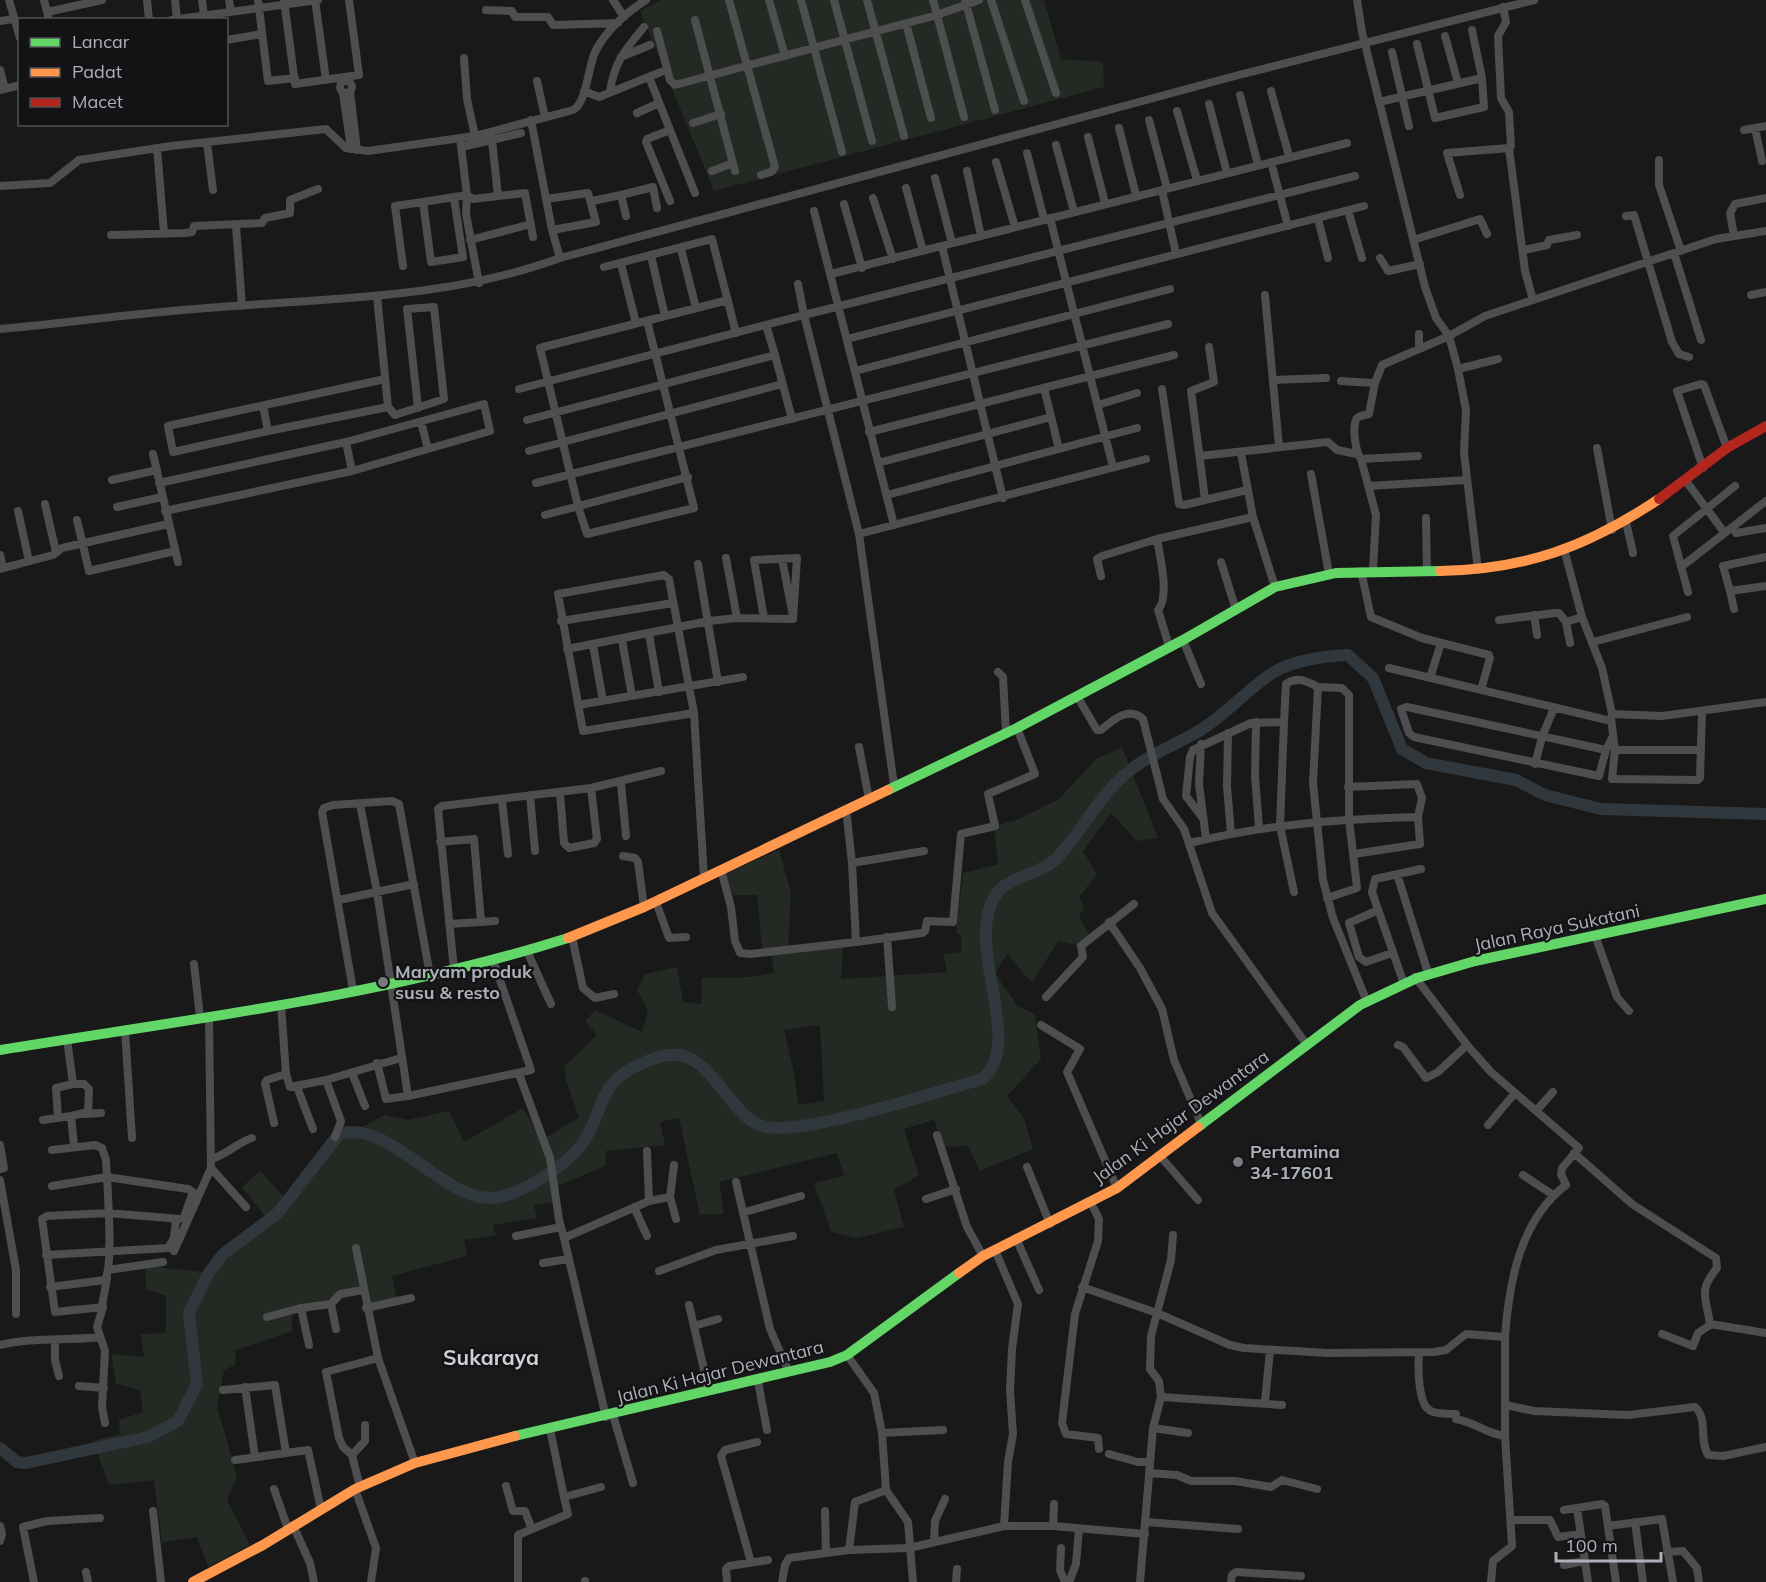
<svg xmlns="http://www.w3.org/2000/svg" width="1766" height="1582" viewBox="0 0 1766 1582" font-family="Mulish,sans-serif">
<rect width="100%" height="100%" fill="#191919"/>
<path fill="#232923" fill-rule="evenodd" d="M661 0H1044L1061 59 1103 62 1104 87 714 191 640 11Z
M1122 747 1158 838 1137 841 1111 813 1083 851 1097 874 1079 897 1084 907 1079 917 1092 940 1084 947 1058 941 1032 983 1007 954 995 974 1018 1006 1035 1014 1041 1059 1007 1096 1024 1118 1033 1149 980 1171 968 1146 944 1147 934 1120 904 1129 919 1175 894 1190 904 1227 857 1238 831 1232 814 1183 844 1176 837 1153 719 1182 724 1214 700 1215 679 1118 660 1122 665 1145 606 1151 605 1166 557 1186V1202L534 1205 537 1218 493 1225 496 1235 464 1240 467 1256 392 1276 397 1302 369 1307 365 1293 292 1312V1331L236 1350 235 1365 224 1370 217 1407 237 1476 227 1500 250 1545 208 1567 197 1537 162 1542 154 1480 109 1485 93 1441 120 1434 119 1420 143 1412 140 1390 116 1384 111 1354 144 1357 141 1334 166 1333V1296L146 1289 145 1266 203 1272 247 1234 270 1223 242 1187 260 1171 290 1203 325 1149 384 1115 408 1120 449 1111 464 1142 523 1108 542 1140 579 1117 566 1081 564 1067 597 1035 585 1021 595 1010 642 1032 648 1010 637 990 645 974 677 967 683 1002 701 1004 702 978 751 977 774 973 771 948 762 950 757 895H733L724 874 779 850 791 893 788 949 843 945 841 979 947 972 943 954 961 952V935L956 932 963 873 998 864 994 826 1017 820 1059 799 1096 759ZM820 1025 824 1101 798 1105 795 1077 784 1030Z"/>
<g fill="none" stroke-linecap="round" stroke-linejoin="round">
<path stroke="#30383d" stroke-width="12" d="M0 1448 17 1462 26 1463 148 1437 178 1421 197 1384 189 1313 208 1274 223 1254 278 1213 339 1134C387 1118 442 1198 489 1198 518 1198 568 1165 584 1141 596 1125 599 1100 612 1084 623 1071 646 1060 663 1056 710 1044 725 1113 762 1126 798 1138 939 1091 982 1079 1026 1044 964 947 995 896 1008 875 1040 875 1056 859 1078 836 1093 807 1115 784 1139 758 1170 748 1199 731 1226 715 1247 689 1274 672 1295 660 1324 656 1348 655L1373 678 1402 749 1426 763 1516 780 1545 795 1601 809 1766 814"/>
<path stroke="#4e4e51" stroke-width="8" d="M9 0 20 38
M44 0 49 20
M147 0 149 20
M175 0 177 19
M202 0 204 15
M229 0 231 12
M258 0 268 81 295 78
M284 0 295 84 359 75 349 0
M315 0 326 80
M613 0 624 17
M729 0 775 167 771 172 761 175
M769 0 785 56
M801 0 842 152
M834 0 872 141
M867 0 904 136
M933 0 964 117
M965 0 995 110
M991 0 1024 101
M1025 0 1056 93
M1357 0 1362 32 1425 287 1436 318 1449 336 1458 369 1466 410 1464 453 1478 570
M486 10 512 11 515 17H548L553 25 618 23
M47 12 102 0
M171 20 318 0
M695 20 735 171
M0 21 14 19
M906 23 931 118
M657 31 670 80 675 85 937 15 979 0
M1445 36 1458 83
M226 40 262 34
M1417 44 1435 118 1484 107 1482 78
M1392 52 1409 126
M621 57 650 45
M464 58 467 99 475 136
M0 70 5 89
M649 77 695 193
M340 87a6 6 0 1 1 12 0a6 6 0 1 1-12 0Z
M537 81 545 117
M0 90 20 85
M584 91 599 97 661 72
M1271 91 1289 156
M350 92 357 150
M610 92C614 62 625 50 644 27
M343 93 351 149
M1240 95 1258 165
M1379 102 1482 78 1472 30
M1209 104 1227 173
M1177 111 1197 180
M637 113 659 103
M531 120 552 230 596 222 588 193 546 199
M1149 120 1167 188
M693 123 721 114
M1119 128 1136 195
M1755 128 1762 161
M1744 130 1766 126
M1088 137 1105 203
M460 138 467 195 466 214 479 283
M207 143 213 190
M1056 145 1074 212
M461 147 492 140 491 136
M157 148 164 233
M1509 148 1525 271 1533 300
M1027 153 1044 219
M1659 160V185L1681 251
M996 162 1015 227
M1271 162 1288 226
M712 171 733 163
M967 171 981 236
M935 178 952 243
M0 186 50 183 79 160 171 146 326 129 346 148 368 151 475 136 573 110C587 103 588 65 596 50 607 30 627 12 646 0
M906 188 923 251
M1162 190 1176 254
M621 195 653 187 657 208
M1460 195 1447 153 1509 148 1511 146 1509 112 1501 98 1498 36 1506 22 1503 7
M498 196 525 193 533 237
M873 198 893 259
M592 201 621 195 626 216
M670 201 646 142 647 139 670 130
M423 202 467 195 473 199 498 196 492 140 521 133
M844 204 862 268
M814 211 894 525
M1348 211 1362 258
M1626 216 1634 215 1672 342 1679 354 1689 357
M1050 218 1113 467
M1318 219 1328 258
M236 226 242 306
M552 230 560 258
M111 235 185 233 192 232 194 226 262 223 265 218 290 213V200L318 189
M1734 236 1730 213 1735 204 1766 198
M470 240 531 224
M1413 240 1480 219 1487 234
M942 246 1003 498
M681 249 696 308
M1524 250 1547 245 1549 240 1577 235
M1674 253 1701 340
M651 256 665 316
M1380 258 1388 271 1420 264
M621 264 636 323
M403 266 395 206 423 202 431 262 463 257 454 198
M604 267 712 239 736 333
M831 274 1347 143
M1265 295 1279 447
M1751 295 1766 292
M377 296 388 407 395 415 444 399 434 307 407 309 418 408
M647 321 694 508 587 534 578 506 540 348 728 300
M0 329C65 323 130 314 195 309 318 298 443 301 560 258L1235 76 1534 0
M1419 334V348
M847 339 1364 206
M775 355 792 419
M1458 369 1498 359
M855 371 1170 289
M1273 380 1326 378
M1341 381 1375 383
M1044 388 1059 449
M519 389 804 315 798 284
M1162 389 1179 504 1184 505 1247 490
M1098 405 1137 393
M263 406 268 431 388 407
M527 420 775 355 766 325
M421 422 428 449
M268 431 173 452 168 426 385 379
M869 432 1174 355
M346 442 352 471
M1597 448 1612 530
M529 451 782 384
M1241 453 1253 517 1275 587
M153 454 178 562
M1200 456 1328 442 1337 450 1357 454
M1361 459 1418 456
M878 463 1051 417
M1703 468 1677 391 1701 384 1704 385 1727 448
M1311 474 1329 574
M112 480 157 470
M1686 481 1724 532
M159 483 346 442 484 404 490 431 352 471 165 511
M536 483 1168 324
M1369 486 1467 480
M887 495 1137 428
M1205 499 1191 391 1214 382 1209 347
M45 504 56 552
M117 507 162 497
M18 511 29 561
M545 515 688 477
M1426 518 1427 572
M77 520 89 571 175 551
M1626 522 1633 553
M1736 533 1766 528
M859 534 1146 459
M1157 539C1160 557 1170 596 1158 610L1169 646
M1564 549 1582 617 1602 668 1612 714 1662 716 1766 702
M0 555 3 568
M1766 557 1723 566 1730 591 1766 586
M726 558 737 618
M782 559 793 616
M1221 562 1236 610
M698 564 718 682
M1681 567 1766 501
M0 569 53 555 62 548 168 524
M1373 570 1376 515 1361 459C1356 453 1352 429 1356 420 1357 416 1365 415 1369 414L1375 383 1382 365 1449 336 1485 316 1716 239 1766 231
M1361 571 1371 617 1422 638 1489 655 1490 658 1481 690
M1101 576 1097 559 1102 556 1157 539 1253 517
M1730 591 1734 609
M1688 592 1673 536 1735 486
M1534 615 1537 635
M764 618 754 560 797 558 793 619
M1499 620 1555 613H1559L1566 622 1582 617
M561 621 673 603
M1566 622 1570 643
M649 634 659 692
M622 640 632 696
M1183 640 1201 684
M1593 642 1687 617
M593 645 603 701
M567 649 709 621 737 618 793 619
M1389 668 1611 721
M998 672 1003 677 1006 732
M1430 678 1441 643
M1318 687 1342 688 1349 695V819L1357 888 1327 898
M1077 696 1097 730H1101C1114 719 1129 706 1143 719L1163 799 1184 829 1212 913 1307 1045
M578 705 743 677
M694 713 583 731 558 594 664 575 669 579 694 713 704 878
M1611 718 1615 750 1612 779 1698 780 1700 778 1702 712
M1256 722 1255 776 1259 828
M1284 722 1286 684C1297 676 1307 681 1318 687L1313 783 1323 880 1333 918 1367 1002
M1228 733 1227 786 1231 834
M1201 744 1199 784 1206 839
M859 747 869 799
M1606 750 1599 776 1414 737 1409 733 1401 709 1407 707 1606 750 1612 738
M1615 750H1700
M1535 764 1542 737 1554 708
M621 783 626 836
M894 785 859 534 804 315 1355 176
M1348 787 1417 784 1422 798 1418 817 1420 844 1354 854
M560 793 564 843 569 848 594 843 597 839 591 788
M530 795 535 851
M502 801 508 854
M360 804 377 892 408 1096 531 1070 493 960
M1202 817 1186 796 1190 757 1193 750 1251 723 1284 722 1280 826 1294 892
M440 842 474 839 481 922 495 921
M1194 842C1268 824 1343 819 1418 817
M623 856 635 858 638 862 644 907
M852 863 924 851
M721 870 731 907 735 941 740 953 750 954 856 942 852 863 846 809
M1397 874 1428 973
M339 900 414 884
M656 902 669 938 686 937
M1376 911 1349 923 1359 957 1366 962 1392 953
M1109 922 1140 968 1162 1009 1174 1060 1202 1126
M449 924 481 922
M572 937 583 988 595 998 614 994
M887 937 892 1007
M1596 938 1617 997 1629 1011
M856 942 922 933 925 931 927 921 953 922 961 834 995 826 988 794 1035 774 1017 728
M527 951 551 1004
M194 964 200 1017
M454 970 438 809 442 806 591 788 661 771
M1415 977 1467 1045 1491 1072 1579 1148 1562 1168 1561 1174 1566 1185C1520 1220 1509 1282 1505 1337
M1403 981 1372 892 1375 879 1421 869
M353 990 322 812 324 808 333 805 392 801 399 804 430 975
M1046 997 1083 957 1081 946 1134 904
M281 1004 286 1074 290 1087 326 1080 401 1058
M1041 1025 1080 1049 1067 1072 1117 1188
M125 1030 132 1138
M67 1039 73 1084H84L89 1089 88 1112 71 1116 74 1146
M1398 1045 1403 1047 1426 1078 1438 1072 1467 1045
M377 1063 386 1099 408 1096
M352 1073 365 1106
M519 1074 550 1158 559 1220 564 1238
M326 1080 341 1121 335 1137
M297 1087 313 1129
M1536 1111 1553 1092
M85 1114 101 1113
M58 1118 56 1088 73 1084
M43 1120 71 1116
M274 1123 265 1083 267 1080 286 1074
M1488 1125 1515 1093
M937 1135 967 1227 983 1256
M0 1145 4 1168 0 1169
M1574 1153 1632 1204 1716 1258 1717 1268C1697 1292 1707 1298 1710 1325L1698 1333 1693 1346 1662 1334
M1161 1157 1198 1200
M211 1159C227 1155 236 1143 252 1138
M1027 1167 1050 1224
M211 1168 246 1207
M1523 1175 1553 1195
M0 1180 16 1270V1314
M736 1182 770 1329 789 1372
M52 1186 107 1177 188 1189 193 1192 184 1217 180 1219 108 1213 47 1216 42 1219 55 1312 103 1307 97 1327 105 1351 102 1407 105 1423
M670 1197 676 1219
M926 1199 956 1189
M649 1201 670 1197 674 1165
M1091 1203 1099 1219 1098 1241 1075 1314 1062 1423 1066 1434 1098 1438 1099 1449
M634 1207 647 1236
M745 1212 801 1196
M516 1236 561 1227
M1016 1238 1039 1290
M356 1248 378 1358 415 1463
M995 1250 1018 1304 1012 1349 1010 1390 1013 1434 1008 1462 1004 1526
M174 1251 211 1168 209 1016
M46 1255 168 1248 174 1238 176 1219
M543 1263 568 1259
M108 1270 163 1262
M659 1271 716 1250 793 1236
M50 1287 105 1280C114 1265 107 1182 106 1160L102 1148 95 1145 52 1150
M1082 1287 1157 1313 1230 1345 1244 1348 1327 1353 1434 1352 1446 1350 1466 1334 1505 1337V1436L1512 1546 1493 1561 1491 1582
M331 1304 336 1329
M689 1305 709 1391
M102 1306 107 1278
M366 1308 411 1298
M267 1317 301 1308
M1710 1324 1766 1333
M694 1326 718 1319
M55 1341V1360L59 1376
M0 1345C32 1337 67 1341 100 1337
M309 1345 301 1308 331 1304 340 1294 363 1290
M1419 1353C1418 1366 1418 1400 1428 1409 1434 1415 1448 1413 1456 1414V1419C1475 1422 1486 1434 1505 1436
M847 1355 874 1393 882 1433 886 1490 908 1522 913 1582
M758 1381 767 1430
M79 1386 104 1388
M245 1387 255 1457
M223 1390 275 1385 286 1453
M1161 1397 1282 1405
M1265 1402 1270 1350
M1506 1405 1534 1411 1628 1415 1695 1407C1708 1418 1699 1441 1708 1455L1723 1456 1766 1447
M613 1415 633 1483
M606 1417 564 1238 649 1201 647 1151
M1153 1428 1188 1433
M550 1429 564 1497 601 1487
M882 1433 943 1430
M1109 1454 1138 1462H1150
M352 1455 365 1441V1425
M235 1460 308 1450 321 1509
M1149 1473 1177 1475 1191 1481H1235L1271 1487 1282 1480 1317 1489
M506 1486 513 1511H525L531 1527
M360 1487 352 1455 343 1447 339 1438 326 1372 378 1358
M274 1489 288 1529
M355 1489 376 1548 371 1582
M1577 1508 1588 1582
M1564 1510 1602 1504 1605 1506 1616 1582
M153 1511 161 1582
M825 1511 826 1553
M1511 1520H1550L1558 1537 1581 1534
M1146 1522 1238 1529
M1635 1522 1643 1582
M293 1525 310 1563 314 1582
M0 1526 2 1534 0 1541
M1053 1526 1054 1504
M1608 1526 1662 1519 1673 1582
M934 1542 935 1521 945 1499
M1061 1548 1060 1570 1065 1582
M849 1550 909 1548 1004 1526H1053L1145 1534
M1667 1552 1683 1551 1697 1568 1699 1582
M751 1562 721 1456 725 1450 757 1442
M1564 1565 1585 1561
M86 1572 88 1582
M585 1581V1582
M34 1582 23 1527 47 1521 100 1518
M518 1582V1535L568 1514 564 1497
M727 1582 726 1569 729 1566 768 1560
M782 1582 785 1565 789 1558 849 1550 855 1502 886 1490
M956 1582 957 1569
M1069 1582 1076 1564 1079 1528
M1140 1582 1153 1428 1161 1397 1159 1381 1150 1369 1151 1336 1171 1260 1173 1235
M1231 1582 1232 1575 1236 1572 1301 1576"/>
<path stroke="#63d668" stroke-width="10" d="M888 790 1017 728 1183 640 1275 587 1336 573 1440 571
M0 1050C190 1019 384 996 568 938
M1198 1127 1360 1005 1417 978 1475 961 1766 899
M515 1436 830 1362 847 1355 959 1273"/>
<path stroke="#ff974d" stroke-width="10" d="M1440 571C1527 569 1587 547 1659 499
M568 938 644 907 888 790
M959 1273 983 1256 1117 1188 1198 1127
M193 1582 263 1545 355 1489 415 1463 515 1436"/>
<path stroke="#b3261e" stroke-width="10" d="M1659 499 1727 448 1766 426"/>
</g>
<g fill="#797b80" stroke="#131315" stroke-width="2">
<circle cx="383" cy="982" r="6"/>
<circle cx="1238" cy="1162" r="6"/>
</g>
<g text-anchor="middle" stroke-width="4.5" stroke-linejoin="round" paint-order="stroke">
<g font-size="18" fill="#acb0b8" stroke="#131315">
<text transform="translate(1557 928) rotate(-12)" y="6">Jalan Raya Sukatani</text>
<text transform="translate(1181 1117) rotate(-36)" y="6">Jalan Ki Hajar Dewantara</text>
<text transform="translate(720 1372) rotate(-14)" y="6">Jalan Ki Hajar Dewantara</text>
</g>
<g font-size="18" font-weight="bold" fill="#acb0b8" stroke="#131315" text-anchor="start">
<text x="395" y="978">Maryam produk<tspan x="395" dy="21">susu &amp; resto</tspan></text>
<text x="1250" y="1158">Pertamina<tspan x="1250" dy="21">34-17601</tspan></text>
</g>
<g font-size="21" font-weight="bold" fill="#cccfd4" stroke="#131315">
<text x="491" y="1365">Sukaraya</text>
</g>
</g>
<rect x="18" y="18" width="210" height="108" fill="#131315" stroke="#505256" stroke-width="1.5"/>
<rect x="30" y="38" width="30" height="9" fill="#63d668" stroke="#505256" stroke-width="1.5"/>
<text x="72" y="48" font-size="18" fill="#acb0b8">Lancar</text>
<rect x="30" y="68" width="30" height="9" fill="#ff974d" stroke="#505256" stroke-width="1.5"/>
<text x="72" y="78" font-size="18" fill="#acb0b8">Padat</text>
<rect x="30" y="98" width="30" height="9" fill="#b3261e" stroke="#505256" stroke-width="1.5"/>
<text x="72" y="108" font-size="18" fill="#acb0b8">Macet</text>
<path d="M1556 1552v9h105v-9" fill="none" stroke="#acb0b8" stroke-width="3"/>
<text x="1565" y="1552" font-size="18" fill="#acb0b8" stroke="#131315" stroke-width="4.5" paint-order="stroke">100 m</text>
</svg>
